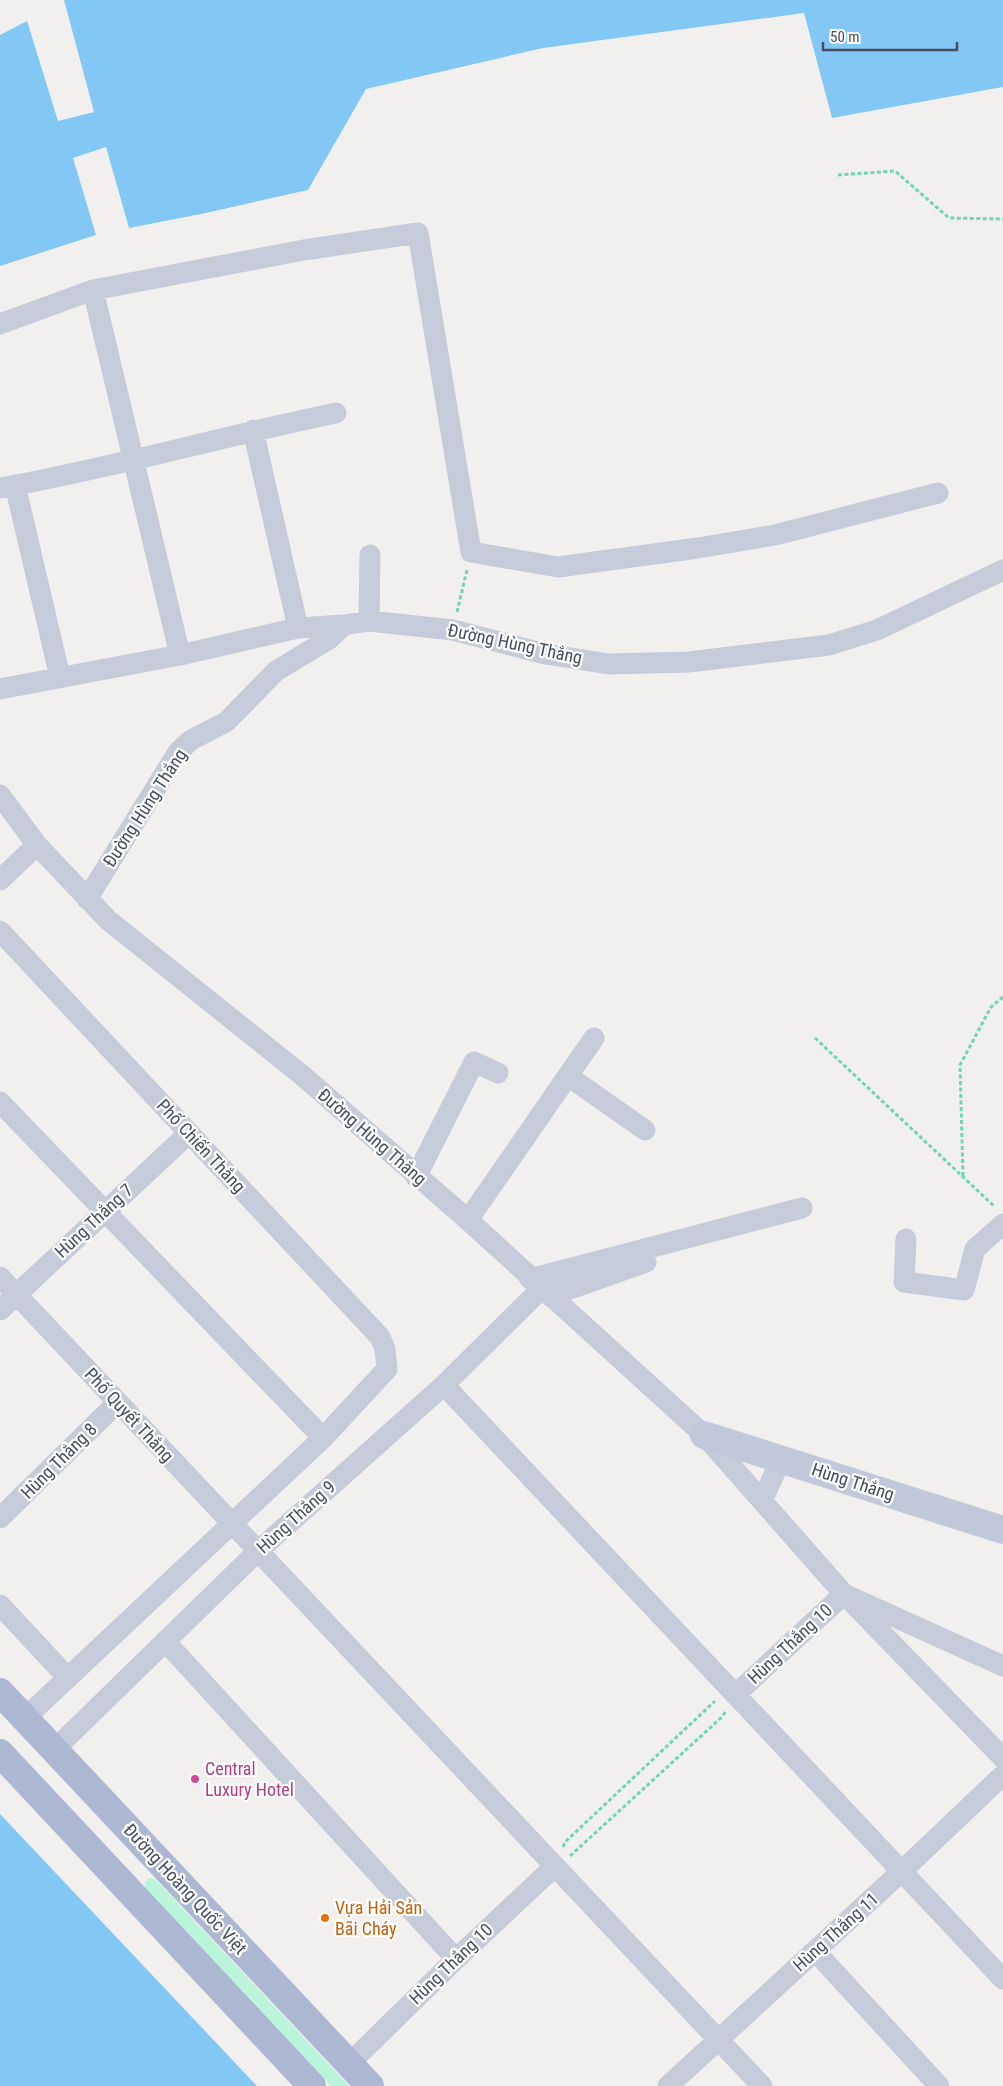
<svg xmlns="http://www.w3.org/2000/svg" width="1003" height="2086" viewBox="0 0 1003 2086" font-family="'Roboto Condensed',sans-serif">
<rect width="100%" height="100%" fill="#f2f0ef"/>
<path fill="#baf4db" d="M149 1878 155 1879 349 2086H331L145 1888V1882Z"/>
<path fill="#83c8f5" d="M64 0H1003V87L832 118 804 13 543 48 366 89 308 190 201 214 129 228 106 147 73 158 96 235 0 266V35L27 21 58 121 94 112Z
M0 1814 257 2086H0Z"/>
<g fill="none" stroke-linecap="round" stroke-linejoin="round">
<path stroke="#6ed5b5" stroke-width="3" stroke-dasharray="4 2.5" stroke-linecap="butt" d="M838 175 895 171 949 218 1003 219
M457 612 467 570
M815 1038 995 1207
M963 1176 960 1065 991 1007 1003 997
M563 1847 565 1842 715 1701
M570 1856 723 1716 726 1710"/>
<path stroke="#c5cbd8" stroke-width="21" d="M93 290 180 655
M0 324 93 290 304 250 418 233 471 552 558 567 698 548 775 535 938 493
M253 430 298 628
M15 485 60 677
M0 488C113 468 224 436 336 413
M369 621 370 555
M0 689 180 655 298 628 344 625
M0 795 37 845 108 920 303 1076 468 1220 704 1435 844 1594 1003 1758
M0 880 37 845
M87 899 178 752 191 740 226 722 276 671 329 639 344 625 369 621 453 630 545 654 609 664 689 662 829 645 877 630 1003 570
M0 931 380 1337 385 1349 387 1369 323 1438 25 1718
M568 1076 645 1130
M0 1102 323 1438
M416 1177 474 1062 498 1073
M468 1220 594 1038
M906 1239 904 1282 964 1290 975 1249 1003 1224
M0 1277 762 2086
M530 1279 802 1208
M550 1296 646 1262
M0 1310 189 1133
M444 1385 1003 1979
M762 1501 781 1459
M0 1518 117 1403
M0 1605 68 1678
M165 1641 456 1959
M736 1694 844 1594 1003 1666
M54 1750 258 1551 444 1385 541 1289
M815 1951 939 2086
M349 2064 456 1959 555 1866
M668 2086 902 1871 1003 1775"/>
<path stroke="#c0c8da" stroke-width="28" d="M704 1435 1003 1530"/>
<path stroke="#acb8d1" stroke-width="28" d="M0 1692 370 2086
M0 1753 312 2086"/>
</g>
<circle fill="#d1479c" stroke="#fff" stroke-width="2" cx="195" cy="1779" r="5"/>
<circle fill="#e8710a" stroke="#fff" stroke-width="2" cx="325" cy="1918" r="5"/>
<g text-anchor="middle" stroke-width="4.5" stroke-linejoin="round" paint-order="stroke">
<g font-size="18" fill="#454e5f" stroke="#fff">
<text transform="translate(515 644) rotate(12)" y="6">Đường Hùng Thắng</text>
<text transform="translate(145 808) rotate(-57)" y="6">Đường Hùng Thắng</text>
<text transform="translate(372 1137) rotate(41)" y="6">Đường Hùng Thắng</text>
<text transform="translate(201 1146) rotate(47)" y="6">Phố Chiến Thắng</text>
<text transform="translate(94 1221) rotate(-43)" y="6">Hùng Thắng 7</text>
<text transform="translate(129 1415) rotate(47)" y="6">Phố Quyết Thắng</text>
<text transform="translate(59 1461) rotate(-45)" y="6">Hùng Thắng 8</text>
<text transform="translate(853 1482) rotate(18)" y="6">Hùng Thắng</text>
<text transform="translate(296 1517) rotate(-42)" y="6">Hùng Thắng 9</text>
<text transform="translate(790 1644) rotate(-43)" y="6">Hùng Thắng 10</text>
<text transform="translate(185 1889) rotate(47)" y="6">Đường Hoàng Quốc Việt</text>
<text transform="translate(836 1932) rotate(-42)" y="6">Hùng Thắng 11</text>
<text transform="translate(451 1964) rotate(-44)" y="6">Hùng Thắng 10</text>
</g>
<g font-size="18" fill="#b23c85" stroke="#fff" text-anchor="start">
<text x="205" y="1775">Central<tspan x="205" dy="21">Luxury Hotel</tspan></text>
</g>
<g font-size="18" fill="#c56008" stroke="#fff" text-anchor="start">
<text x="335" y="1914">Vựa Hải Sản<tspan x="335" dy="21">Bãi Cháy</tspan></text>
</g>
</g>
<path d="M823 42v8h134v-8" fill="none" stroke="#454e5f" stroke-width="2.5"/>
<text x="830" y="42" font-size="15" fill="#454e5f" stroke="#ffffff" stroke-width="4" paint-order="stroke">50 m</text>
</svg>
